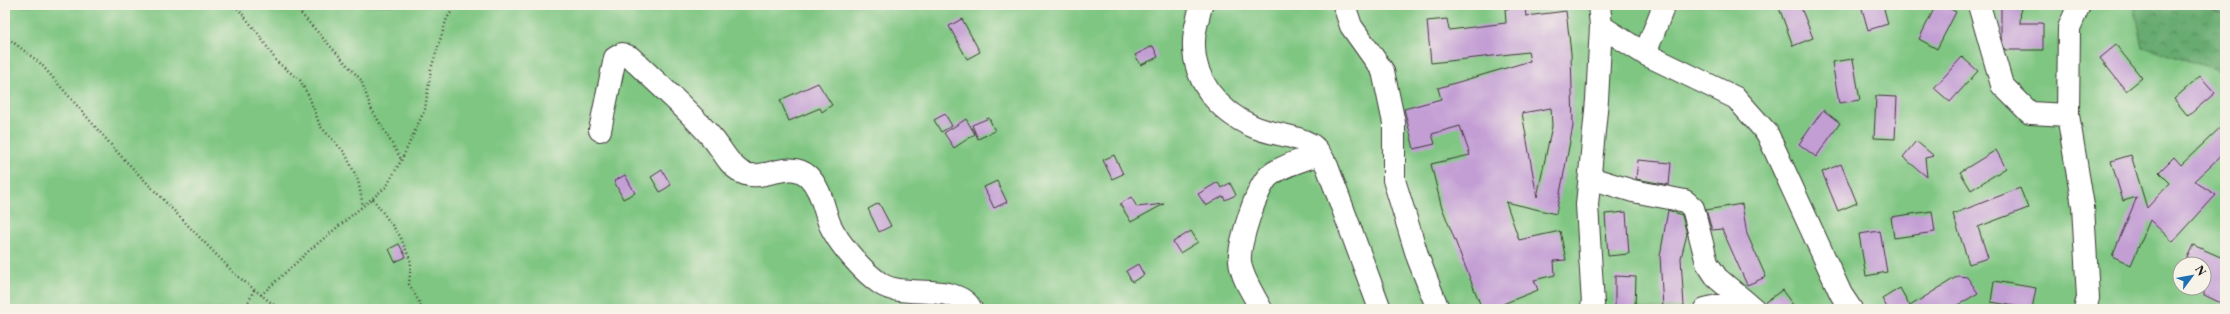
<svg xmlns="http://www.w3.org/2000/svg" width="2230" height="314" viewBox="0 0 2230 314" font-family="'Libre Caslon Text',serif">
<defs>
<pattern id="forest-crowns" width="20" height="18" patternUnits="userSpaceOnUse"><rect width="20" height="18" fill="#67ab70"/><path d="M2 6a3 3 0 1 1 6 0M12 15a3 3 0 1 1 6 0" fill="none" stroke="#548a5b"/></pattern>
</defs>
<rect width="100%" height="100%" fill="#f7f3e8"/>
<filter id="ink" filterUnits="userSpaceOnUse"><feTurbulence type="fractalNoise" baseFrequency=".025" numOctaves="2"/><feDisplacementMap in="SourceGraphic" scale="8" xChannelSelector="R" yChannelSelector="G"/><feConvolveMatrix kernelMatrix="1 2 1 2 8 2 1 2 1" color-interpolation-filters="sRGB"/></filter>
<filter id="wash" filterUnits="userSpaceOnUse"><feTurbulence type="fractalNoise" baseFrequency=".012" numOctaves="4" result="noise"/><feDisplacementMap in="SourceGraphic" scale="16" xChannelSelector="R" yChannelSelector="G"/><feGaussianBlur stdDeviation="0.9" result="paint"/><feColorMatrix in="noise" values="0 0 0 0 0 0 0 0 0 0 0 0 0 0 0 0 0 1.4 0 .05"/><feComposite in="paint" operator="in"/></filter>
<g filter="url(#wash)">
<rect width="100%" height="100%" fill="#f2e4cc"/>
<path fill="#7fc682" stroke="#4e714f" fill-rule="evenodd" d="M5 5H2225V309H5ZM2180 264H2204V288H2180Z"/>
<path fill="url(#forest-crowns)" stroke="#426446" d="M2134 5H2201L2225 15V72L2143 47Z"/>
<g id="blocks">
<path fill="#c39ed4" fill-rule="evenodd" d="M1778 5H1800L1813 38 1793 46Z
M1861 5H1883L1888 24 1868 30Z
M1936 5H1944L1956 12 1937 49 1919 39Z
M2001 5H2021L2020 23H2043V50H2005L2001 38Z
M1525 7 1526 16 1566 11 1571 53 1573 126 1556 214 1506 202 1519 240 1560 231 1566 260 1554 261 1555 275 1534 280 1538 290 1503 304 1505 309H1482L1441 205 1431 164 1470 155 1460 126 1432 134 1435 144 1414 149 1404 109 1441 99 1438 88 1530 61 1528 52 1431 63 1427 21 1447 19 1449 30 1506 23 1505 9ZM1551 108 1552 126 1537 197 1522 113Z
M962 19 980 52 967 59 949 26Z
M2116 45 2142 78 2126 91 2100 58Z
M1153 46 1158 57 1141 65 1135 55Z
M1962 57 1978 71 1950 102 1934 88Z
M1853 59 1860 100 1839 103 1832 62Z
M2200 76 2215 93 2188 116 2174 99Z
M818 83 832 105 822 112 820 108 789 121 780 100Z
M1876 96 1897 97 1895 139 1874 138Z
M1823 110 1840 123 1816 157 1799 144Z
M945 114 952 126 941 132 934 120Z
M989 118 995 131 978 139 972 125Z
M966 119 975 134 954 148 944 133Z
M2225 123V152L2194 181 2216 195 2173 242 2150 220 2131 265 2112 256 2137 197 2123 201 2111 161 2131 155 2147 208 2170 183 2159 172 2174 157 2181 165Z
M1916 141 1934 156 1925 158 1927 177 1903 157Z
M1996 150 2006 168 1971 190 1960 172Z
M1114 155 1123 174 1112 179 1103 160Z
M1638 160 1671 163 1669 185 1636 179Z
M1841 164 1857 203 1838 211 1822 172Z
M662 170 671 185 660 192 651 177Z
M625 175 635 193 623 199 614 181Z
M997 181 1007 202 994 208 984 187Z
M1218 182 1221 188 1230 183 1236 195 1225 200 1223 196 1206 206 1198 194Z
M2020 188 2028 208 1978 227 1988 258 1969 264 1953 214Z
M1131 197 1137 207 1164 204 1131 222 1120 204Z
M879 203 891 226 879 232 868 209Z
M1742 204 1747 234 1766 277 1747 285 1722 229 1712 230 1706 210Z
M1668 210 1682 215 1687 234 1681 258 1684 306 1663 308 1660 256Z
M1932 211 1935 232 1894 238 1891 217Z
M1626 212 1629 254 1608 256 1605 214Z
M1191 231 1198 242 1180 253 1173 242Z
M1880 231 1887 272 1866 276 1859 234Z
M399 244 406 257 395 262 389 249Z
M2193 245 2225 259V305L2204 295V264H2184Z
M1138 264 1144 275 1132 282 1126 271Z
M1615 276 1636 277 1635 309H1615Z
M1958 276 1967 277 1978 293 1952 309H1888L1882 299 1900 288 1910 306Z
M1994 281 2036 288 2032 309 1991 302Z
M1782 290 1796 309H1766L1764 303Z"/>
</g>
</g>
<g filter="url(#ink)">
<use href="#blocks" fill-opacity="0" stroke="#3c3a36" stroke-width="1"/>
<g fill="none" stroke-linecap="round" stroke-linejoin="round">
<defs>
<path id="minor" d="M1201 5C1199 16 1194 29 1194 41 1192 79 1218 111 1252 126 1270 135 1293 134 1310 144 1318 148 1322 158 1327 166L1380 309
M1344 5 1351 26 1383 71 1394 123V180L1418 258 1438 309
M1979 5 2002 85 2030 113 2068 115
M2079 5 2069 28 2068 115 2083 206 2088 298 2085 309
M1601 26 1645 54 1736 98 1767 133 1841 294 1851 309
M1645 54 1664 5
M600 130 615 58 622 54 630 57C658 84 689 110 714 140 723 151 728 164 741 172 762 184 788 158 808 176 822 190 823 208 830 225 839 244 863 272 881 284 903 299 957 282 971 309
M1590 178 1633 191 1685 201 1693 208 1707 263 1717 278 1754 309
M1261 309C1254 295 1241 277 1240 261 1238 245 1257 186 1269 176 1283 165 1303 160 1320 154
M1591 309 1593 304 1587 205 1597 100 1601 26 1599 5
M1705 309 1743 300"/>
</defs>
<use href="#minor" stroke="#3c3a36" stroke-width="24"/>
<path stroke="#3c3a36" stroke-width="2.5" stroke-dasharray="1 3" stroke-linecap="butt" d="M235 5 257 32 277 62 300 80 310 99 320 126 345 153 358 180 363 206
M293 5 361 80 371 108 401 159
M5 36 40 63 120 155 236 275 279 309
M373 199 400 236 411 262 409 284 423 309
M261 295 311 249 386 187 402 159 425 109 431 69 447 18 456 5
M245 309 254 290"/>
<use href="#minor" stroke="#fff" stroke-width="22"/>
</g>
</g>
<rect width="2230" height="314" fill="none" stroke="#f7f3e8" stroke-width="20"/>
<g transform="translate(2192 276) rotate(58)"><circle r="19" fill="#f7f3e8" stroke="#9f9d96"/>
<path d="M0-3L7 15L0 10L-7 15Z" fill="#1f6fb2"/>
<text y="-6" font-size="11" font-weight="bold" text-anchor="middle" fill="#1c1c1c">N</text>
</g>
</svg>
